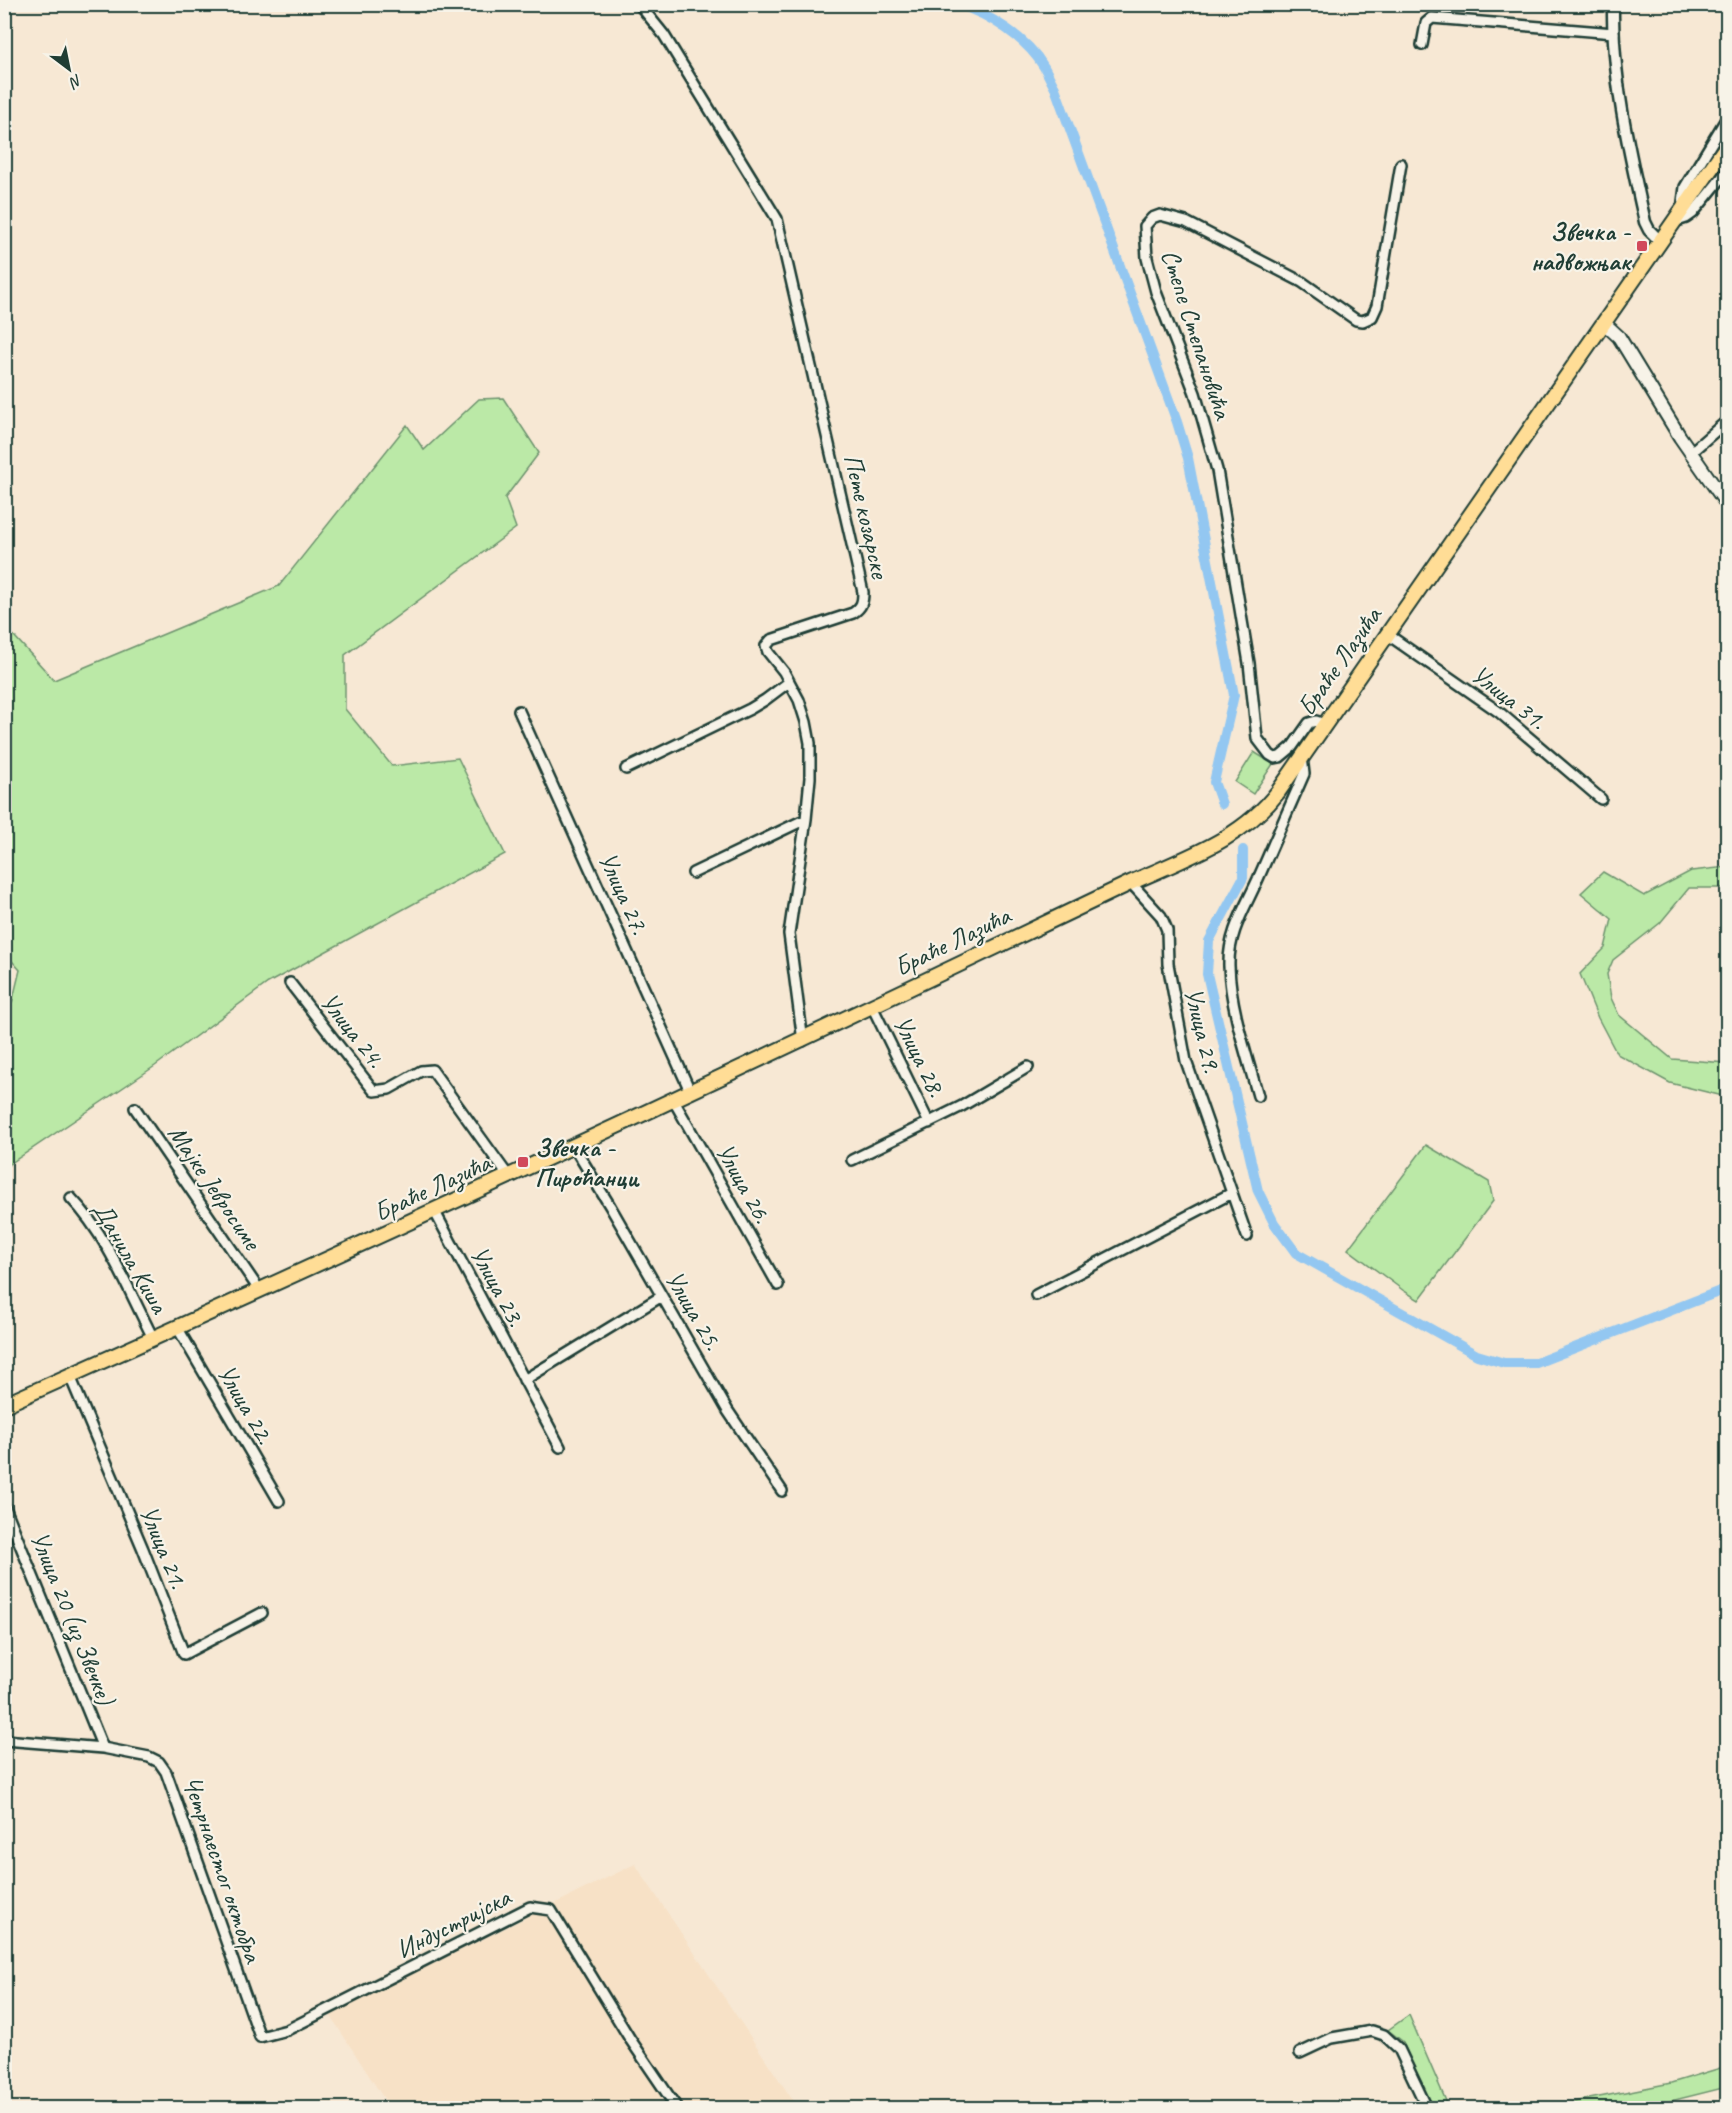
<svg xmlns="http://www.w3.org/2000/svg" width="1732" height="2113" viewBox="0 0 1732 2113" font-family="Caveat,sans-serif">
<rect width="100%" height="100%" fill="#f7e8d4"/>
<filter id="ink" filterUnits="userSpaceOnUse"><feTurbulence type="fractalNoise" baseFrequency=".0167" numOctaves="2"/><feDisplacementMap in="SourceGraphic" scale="12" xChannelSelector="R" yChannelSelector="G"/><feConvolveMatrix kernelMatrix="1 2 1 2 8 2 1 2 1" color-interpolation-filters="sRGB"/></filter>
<g filter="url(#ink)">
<path fill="#f7e1c6" d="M635 1864 798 2108H390L330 2015Z"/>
<path fill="#bbe9a7" stroke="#6d936e" stroke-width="1.5" d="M503 398 539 453 505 498 516 528 345 655V709L392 766 458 758 505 854 268 983 155 1066 5 1167V1008L12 1003 20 970 4 952 5 626 54 680 279 586 407 425 424 450 479 399Z
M1254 752 1273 764 1253 794 1235 782Z
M1727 867V888H1689L1660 923 1613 960 1607 974 1611 998 1619 1015 1672 1059 1727 1063V1097L1670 1083 1617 1054 1598 1018 1580 974 1605 948 1612 919 1581 893 1603 872 1644 896 1691 871Z
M1426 1145 1489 1182 1493 1201 1419 1300 1404 1291 1348 1249Z
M1409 2015 1449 2108H1433L1402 2041 1388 2030Z
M1727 2066V2087L1643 2108H1543L1671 2083Z"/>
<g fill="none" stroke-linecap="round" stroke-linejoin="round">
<path stroke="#93c7f1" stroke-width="10" d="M957 4C989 14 1027 38 1044 67 1048 74 1051 81 1055 88L1177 422 1188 458 1234 695 1214 782 1222 804
M1243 850V878L1209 941 1207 974 1258 1191 1274 1223 1296 1253 1477 1355 1504 1363H1536L1728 1288"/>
<defs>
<path id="minor" d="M639 4 664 35 777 219 863 592C863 602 862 607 853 613L771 640 766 646 768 652 784 672 799 700 806 722 810 743V778L806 819 789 934 803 1041
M1422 45 1426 23 1432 18 1614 33
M1682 209 1685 187 1728 116
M1674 222 1686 218 1693 213 1728 170
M1690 453 1728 420
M1387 634 1499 712 1601 799
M519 711 691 1093
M1324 724 1316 721 1309 723 1292 747 1280 757 1275 758 1270 755 1257 738 1249 663 1217 470 1195 393 1156 292 1147 258 1145 226 1152 218 1160 215 1186 222 1302 282 1356 320 1363 321 1372 317 1377 306 1401 164
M626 769 750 709 765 700 789 682
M693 873 806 819
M1131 883 1161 916 1167 930 1168 964 1186 1061 1247 1236
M290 983 374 1091 389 1089 421 1071 432 1070 509 1177
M872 1006 929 1123
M1258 1096C1247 1056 1230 1007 1229 966 1228 933 1245 908 1258 879 1273 844 1289 809 1304 774L1302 757
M674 1101 778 1285
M135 1108 260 1291
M574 1147 610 1206 728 1411 782 1491
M852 1160 962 1106 1028 1067
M71 1198C107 1235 129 1291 153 1338
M435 1212 560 1447
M1036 1295 1232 1193
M177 1327 279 1501
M70 1376 143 1549 184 1654 262 1613
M524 1380 662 1296
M4 1505 103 1748
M4 1740 103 1748 149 1757 159 1762 166 1772 260 2037 287 2030 530 1907 551 1910 630 2039 677 2108
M1300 2053 1332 2038 1372 2031 1384 2035 1399 2049 1427 2108"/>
<path id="tertiary" d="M1613 4C1612 78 1629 151 1645 222L1649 230 1660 241"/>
<path id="secondary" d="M1605 324 1619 337 1680 437 1728 506"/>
<path id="primary" d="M4 1405C332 1259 657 1109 981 954 1030 931 1079 907 1128 884 1182 859 1241 841 1278 792L1728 144"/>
</defs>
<use href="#minor" stroke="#1f3d34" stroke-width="14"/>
<use href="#tertiary" stroke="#1f3d34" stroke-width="15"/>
<use href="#secondary" stroke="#1f3d34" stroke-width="16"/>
<use href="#primary" stroke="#1f3d34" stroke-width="18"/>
<use href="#minor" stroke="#f7f3e8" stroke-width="9"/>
<use href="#tertiary" stroke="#f7f3e8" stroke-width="10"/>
<use href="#secondary" stroke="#f7f3e8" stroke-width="12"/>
<use href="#primary" stroke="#ffdd96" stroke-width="14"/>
</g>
</g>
<g fill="#d1495b" stroke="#f7f3e8" stroke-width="2">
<rect x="1636" y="240" width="12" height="12" rx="3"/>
<rect x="517" y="1156" width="12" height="12" rx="3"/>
</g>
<g text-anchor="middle" stroke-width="4.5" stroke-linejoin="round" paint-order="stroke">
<g font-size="26" font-weight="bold" fill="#1f3d34" stroke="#f7f3e8" text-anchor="end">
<text x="1630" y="240">Звечка -<tspan x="1630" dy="30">надвожњак</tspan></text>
<text x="535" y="1156" text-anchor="start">Звечка -<tspan x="535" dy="30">Пироћанци</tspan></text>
</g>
<g font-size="26" fill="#1f3d34" stroke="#f7f3e8">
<text transform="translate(1197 334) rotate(72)" y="9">Степе Степановића</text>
<text transform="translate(867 516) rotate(77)" y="9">Пете козарске</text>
<text transform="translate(1339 661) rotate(-55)" y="9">Браће Лазића</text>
<text transform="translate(1509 697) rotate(38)" y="9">Улица 31.</text>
<text transform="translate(624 893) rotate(66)" y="9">Улица 27.</text>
<text transform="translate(952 941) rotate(-26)" y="9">Браће Лазића</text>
<text transform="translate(353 1030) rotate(52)" y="9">Улица 24.</text>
<text transform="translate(1203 1030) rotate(77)" y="9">Улица 29.</text>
<text transform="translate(920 1056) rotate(64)" y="9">Улица 28.</text>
<text transform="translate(744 1183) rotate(61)" y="9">Улица 26.</text>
<text transform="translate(215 1187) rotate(56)" y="9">Мајке Јевросиме</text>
<text transform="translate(432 1187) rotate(-25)" y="9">Браће Лазића</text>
<text transform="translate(131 1257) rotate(60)" y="9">Данила Киша</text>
<text transform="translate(498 1286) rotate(62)" y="9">Улица 23.</text>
<text transform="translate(694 1310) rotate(60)" y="9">Улица 25.</text>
<text transform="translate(246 1404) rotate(60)" y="9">Улица 22.</text>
<text transform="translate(164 1547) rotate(68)" y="9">Улица 21.</text>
<text transform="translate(73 1618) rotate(68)" y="9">Улица 20 (из Звечке)</text>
<text transform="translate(223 1869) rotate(71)" y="9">Четрнаестог октобра</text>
<text transform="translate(453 1923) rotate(-27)" y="9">Индустријска</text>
</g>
</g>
<rect width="1732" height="2113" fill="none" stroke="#f7f3e8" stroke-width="24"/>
<rect x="12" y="12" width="1708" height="2089" fill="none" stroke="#1f3d34" stroke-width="2" filter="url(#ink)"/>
<g transform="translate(69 69) rotate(148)" stroke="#f7f3e8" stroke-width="4.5" paint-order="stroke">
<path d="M0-4.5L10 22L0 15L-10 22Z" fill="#1f3d34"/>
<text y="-9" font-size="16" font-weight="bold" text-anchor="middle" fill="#1f3d34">N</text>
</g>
</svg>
